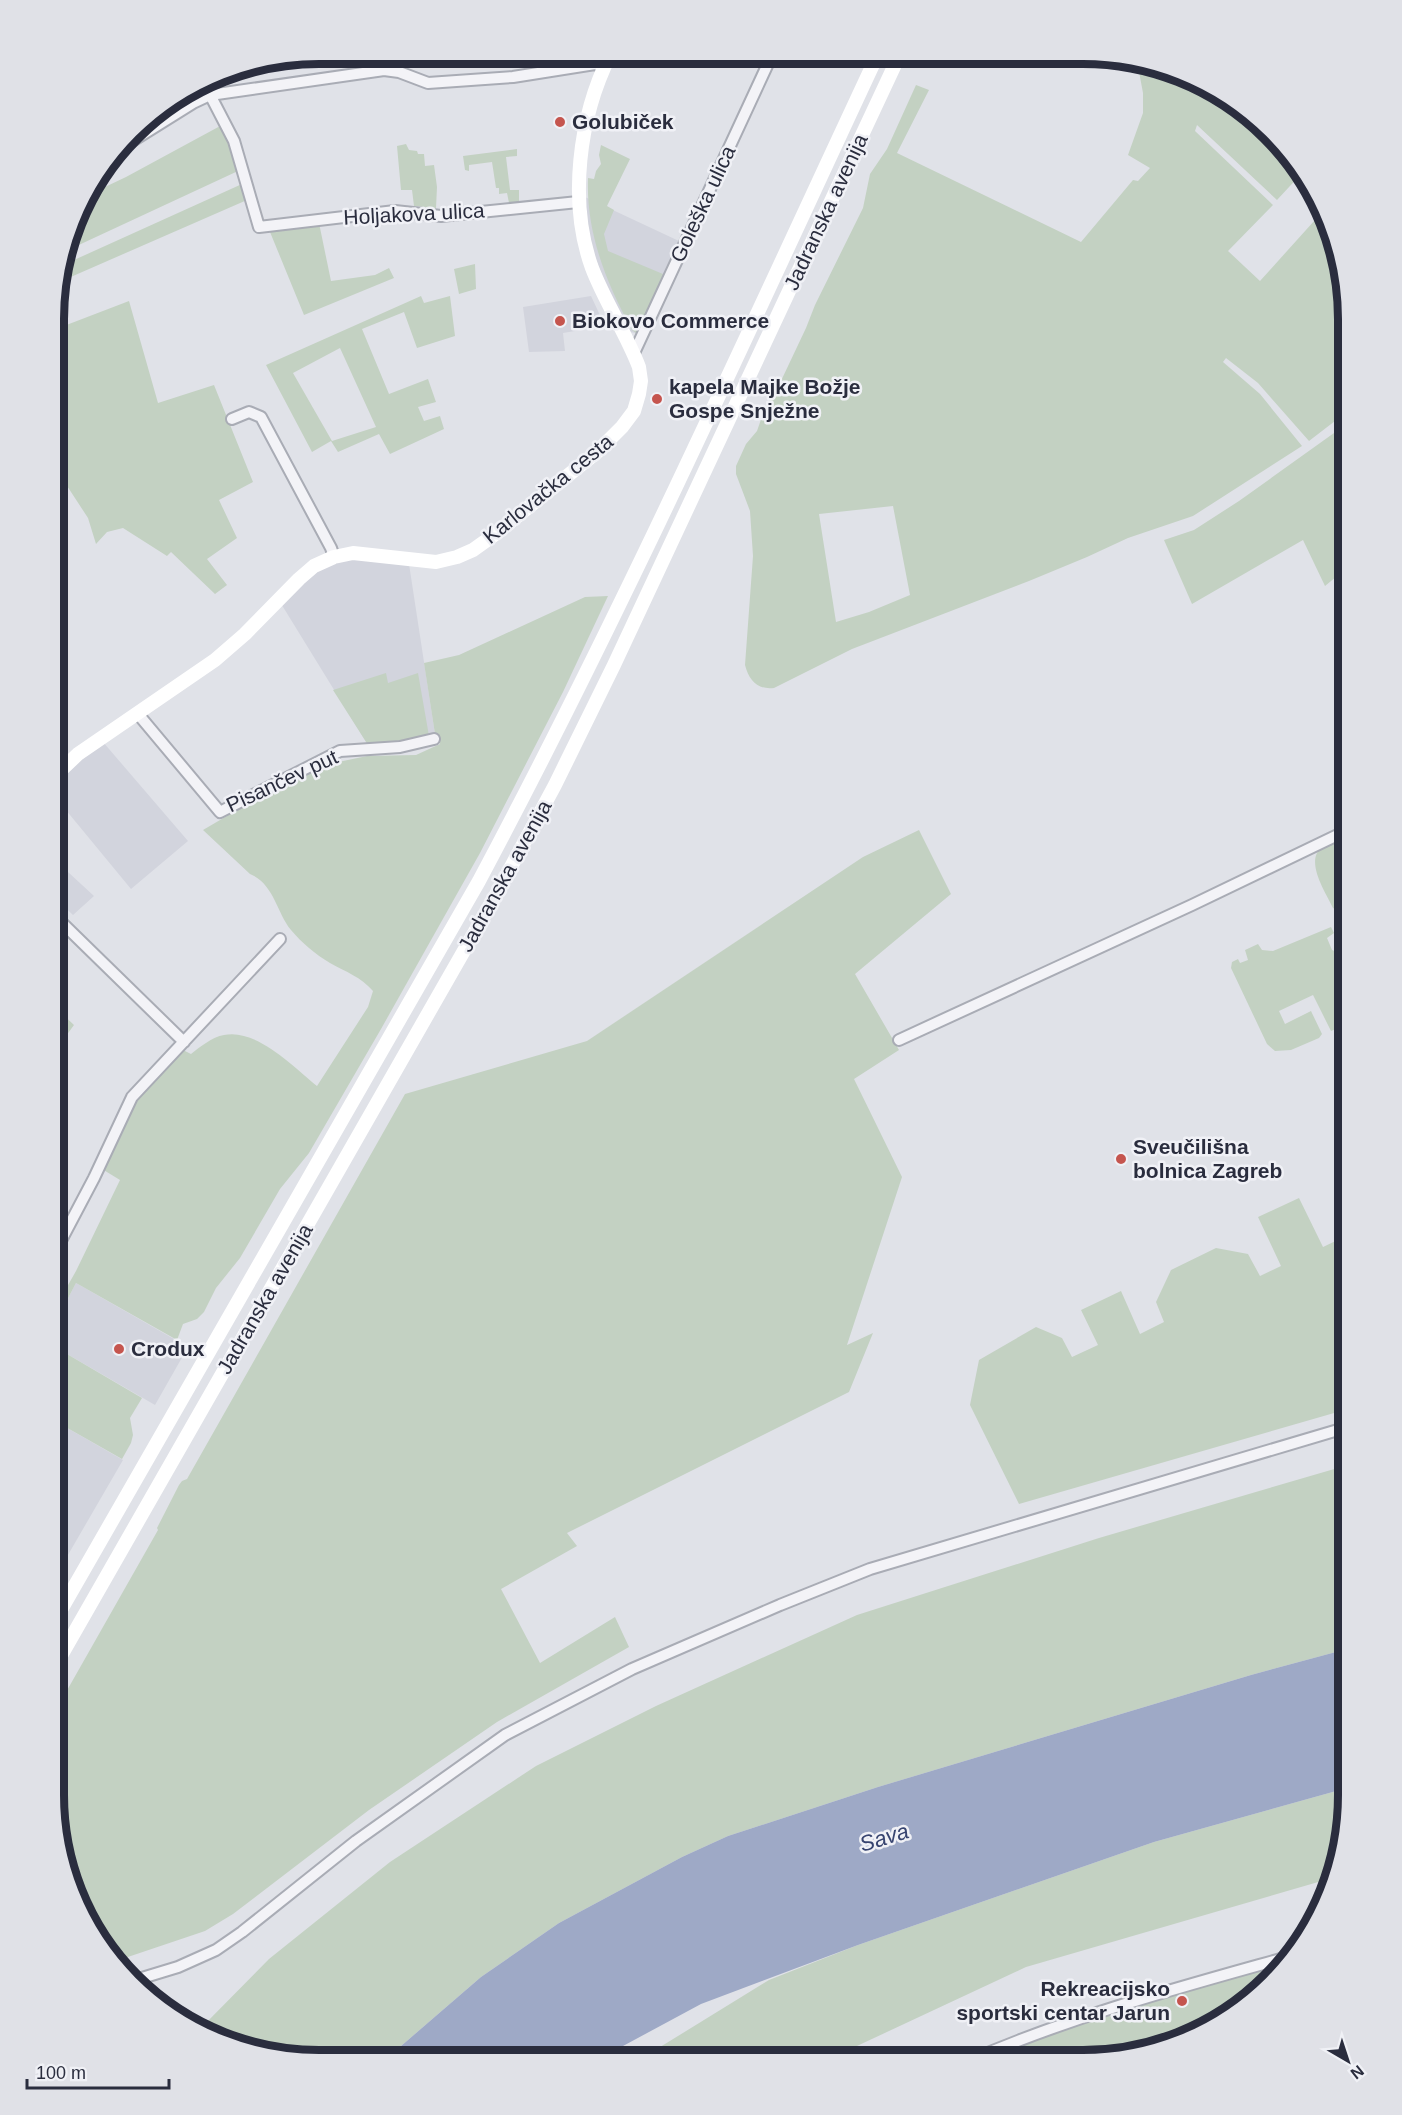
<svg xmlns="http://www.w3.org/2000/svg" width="1402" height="2115" viewBox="0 0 1402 2115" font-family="Helvetica,sans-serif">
<rect width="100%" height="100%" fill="#e0e2e8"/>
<path fill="#d2d4dd" d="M585 197 679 241 641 328 636 333 629 332 613 302 595 258 588 232Z
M591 296 605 326 563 333 565 351 529 352 523 307Z
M349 557 409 564 435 734 408 743 368 745 280 602 305 577Z
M103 742 188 841 131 889 56 798V788L65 773Z
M55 860 94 896 73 915 55 898Z
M76 1283 188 1347 155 1405 55 1347V1323Z
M55 1421 123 1460 54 1579Z"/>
<path fill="#c3d1c2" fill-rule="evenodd" d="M1137 61 1184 74 1244 109 1293 157 1302 173 1277 200 1197 125 1195 131 1273 205 1228 251 1260 281 1324 210 1328 217 1348 319V411L1309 441 1258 383 1226 358 1223 362 1260 394 1302 446 1193 516 1128 538 1087 557 1029 581 852 649 774 688C757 690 749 680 745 665L753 556 750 511 736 474V466L746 444 757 431 766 405 780 383 806 328 815 305 863 208 870 174 887 149 916 85 929 90 897 153 1081 242 1133 180 1138 181 1150 168 1128 155 1143 113V93ZM893 506 910 595 869 612 836 622 819 514Z
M199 88 195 97 131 136 145 120Z
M222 125 230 140 238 171 68 250 86 196 126 177Z
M406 144 409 150 417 151 418 154H424L425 166 434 165 437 187 436 208 414 206 412 190H401L397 146Z
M601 145 630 159 607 206 614 210 604 234 608 251 663 274 641 328 636 333 632 330C606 282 586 233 588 178L594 179 596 171 601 164 599 155Z
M517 149V156L506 157 510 190H519V203H509L507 193 499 194V188H496L492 162 469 165V171L465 170 463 156Z
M242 184 247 200 57 283 63 265Z
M319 223 331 281 375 275 389 268 394 278 304 315 270 232Z
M475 264 476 289 459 294 454 269Z
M421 296 424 303 450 296 455 336 417 348 404 312 362 329 389 394 428 379 436 402 418 407 424 421 440 416 444 429 390 454 379 434 338 452 331 441 312 452 266 365ZM340 348 376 427 332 441 293 373Z
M129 301 158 403 214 385 253 482 219 500 237 538 207 559 227 585 215 594 171 552 167 556 123 528 107 532 96 544 88 518 56 469V329Z
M1348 423V567L1325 586 1303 540 1192 604 1164 540 1194 530 1239 501Z
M608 596 563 692 480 853 381 1029 309 1153 280 1189 240 1258 216 1288 204 1312 197 1319 183 1324 177 1340 76 1283 55 1323V1308L76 1271 120 1180 102 1169 128 1111 140 1094 181 1049 191 1054C200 1047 212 1037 224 1035 256 1028 294 1067 317 1086L368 1007 373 991C361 977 346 972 330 963 315 954 302 943 291 930 276 911 274 884 250 874L203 830 232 813 324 765 367 756 416 755 440 744 435 734 424 663 459 655 585 597Z
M386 673 388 683 418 673 429 736 408 743 368 745 333 690Z
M919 830 951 894 855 974 899 1050 854 1079 902 1177 847 1345 873 1333 849 1392 567 1533 577 1546 501 1589 540 1663 615 1617 629 1647 497 1722 369 1810 233 1914 205 1931 113 1962 74 1898 54 1796V1703L55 1701 57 1708 158 1530 157 1528 179 1485 182 1481 187 1479 405 1094 587 1041 863 857Z
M1348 835V906L1341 908 1340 912 1333 908C1326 893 1304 861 1322 847 1329 842 1340 839 1348 835Z
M1331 927 1334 933 1327 938 1332 950 1341 954 1343 959 1338 963 1342 970 1348 971 1342 986 1346 996 1341 1010 1348 1014V1024L1331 1031 1313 995 1279 1011 1285 1024 1311 1011 1322 1034 1319 1038 1291 1050 1275 1051 1267 1044 1231 968 1232 962 1238 959 1240 963 1248 960 1245 950 1258 944 1262 950 1273 951Z
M55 1007 74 1025 55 1051Z
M1348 1197V1409L1019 1504 970 1405 979 1360 1036 1327 1062 1338 1072 1357 1098 1345 1081 1310 1121 1291 1140 1334 1164 1322 1156 1302 1171 1270 1216 1248 1248 1254 1260 1276 1281 1266 1258 1217 1299 1198 1323 1247 1346 1236 1339 1216Z
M55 1347 142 1398 130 1418 133 1435 131 1443 122 1459 55 1421Z
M1348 1465 1347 1649 1251 1675 878 1787 728 1836 682 1857 559 1923 481 1977 386 2059H285L218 2041 199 2030 269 1959 390 1862 536 1766 656 1706 857 1615 1099 1538Z
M1347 1788V1814L1332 1878 1026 1967 827 2060H639L769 1980 858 1945 1154 1842Z
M1298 1949 1293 1957 1245 2006 1185 2041 1083 2061H957L1012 2038 1128 1997Z"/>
<path fill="#9ea9c6" d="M1347 1649V1788L1154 1842 858 1945 701 2004 597 2060 386 2059 481 1977 559 1923 682 1857 728 1836 878 1787 1251 1675Z"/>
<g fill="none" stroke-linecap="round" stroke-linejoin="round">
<defs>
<path id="street" d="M205 85 234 141 259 227 395 211 441 216 578 202
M121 148 193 103 210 95 384 70 399 72 428 83 513 77 595 64 604 67
M634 353 772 55
M232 419 249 412 261 417 331 548 334 557
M138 714 220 812 340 751 400 747 434 739
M55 916 184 1042
M899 1040 1192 905 1348 830
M55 1252 94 1178 132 1097 280 939
M132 1981 178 1967 216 1950 242 1932 356 1841 505 1735 632 1669 780 1605 870 1569 1348 1427
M969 2061C1074 2015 1185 1986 1295 1955"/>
</defs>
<use href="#street" stroke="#a9acb5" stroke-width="14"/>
<use href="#street" stroke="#f3f3f7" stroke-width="10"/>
<path stroke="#fff" stroke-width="14" d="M56 775 78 754 215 660 245 634 299 579 314 566 334 557 353 553 436 562 457 557 473 550 494 535 597 452 622 427 634 411 639 394 641 381 639 367C626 333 605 302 592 268 568 202 579 117 610 55
M54 1622 479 881C623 611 748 332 877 56
M54 1668 497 893 555 785 614 665 899 56"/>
</g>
<g fill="#c5554e" stroke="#f0f1f6" stroke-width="2">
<circle cx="560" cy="122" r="6"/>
<circle cx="560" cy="321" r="6"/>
<circle cx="657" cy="399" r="6"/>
<circle cx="1121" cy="1159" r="6"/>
<circle cx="119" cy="1349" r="6"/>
<circle cx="1182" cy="2001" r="6"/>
</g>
<g text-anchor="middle" stroke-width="5" stroke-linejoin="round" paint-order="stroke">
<g font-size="21" font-weight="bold" fill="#2a2d3e" stroke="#f0f1f6" text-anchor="start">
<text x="572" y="129">Golubiček</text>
<text x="572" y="328">Biokovo Commerce</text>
<text x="669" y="394">kapela Majke Božje<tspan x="669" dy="24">Gospe Snježne</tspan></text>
<text x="1133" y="1154">Sveučilišna<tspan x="1133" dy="24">bolnica Zagreb</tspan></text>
<text x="131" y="1356">Crodux</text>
<text x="1170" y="1996" text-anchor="end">Rekreacijsko<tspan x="1170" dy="24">sportski centar Jarun</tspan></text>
</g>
<g font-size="21" fill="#2a2d3e" stroke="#f0f1f6">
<text transform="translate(703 204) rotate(-65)" y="7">Goleška ulica</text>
<text transform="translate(826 212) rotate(-65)" y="7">Jadranska avenija</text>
<text transform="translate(414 214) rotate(-3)" y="7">Holjakova ulica</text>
<text transform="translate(548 489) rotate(-39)" y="7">Karlovačka cesta</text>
<text transform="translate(282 781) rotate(-25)" y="7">Pisančev put</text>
<text transform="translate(505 876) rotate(-61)" y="7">Jadranska avenija</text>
<text transform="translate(265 1299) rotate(-60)" y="7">Jadranska avenija</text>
</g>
<g font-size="22" font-style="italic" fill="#374470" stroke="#f0f1f6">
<text transform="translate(884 1837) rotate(-17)" y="8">Sava</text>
</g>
</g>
<path d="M0 0H1402V2115H0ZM319 64H1083A255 255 0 0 1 1338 319V1795A255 255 0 0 1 1083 2050H319A255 255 0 0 1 64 1795V319A255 255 0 0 1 319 64Z" fill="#e0e1e7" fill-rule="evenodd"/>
<path fill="none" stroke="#2a2d3e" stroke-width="8" d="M319 64H1083A255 255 0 0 1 1338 319V1795A255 255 0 0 1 1083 2050H319A255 255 0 0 1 64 1795V319A255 255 0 0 1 319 64Z"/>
<g transform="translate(1348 2061) rotate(141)" stroke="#f0f1f6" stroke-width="4.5" paint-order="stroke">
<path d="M0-4.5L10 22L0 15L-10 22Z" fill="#2a2d3e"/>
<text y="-9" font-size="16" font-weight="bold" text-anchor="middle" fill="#2a2d3e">N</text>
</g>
<path d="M27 2079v9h142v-9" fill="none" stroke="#2a2d3e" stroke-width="3"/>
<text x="36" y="2079" font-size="18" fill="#2a2d3e" stroke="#f0f1f6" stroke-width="4.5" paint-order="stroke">100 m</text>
</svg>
